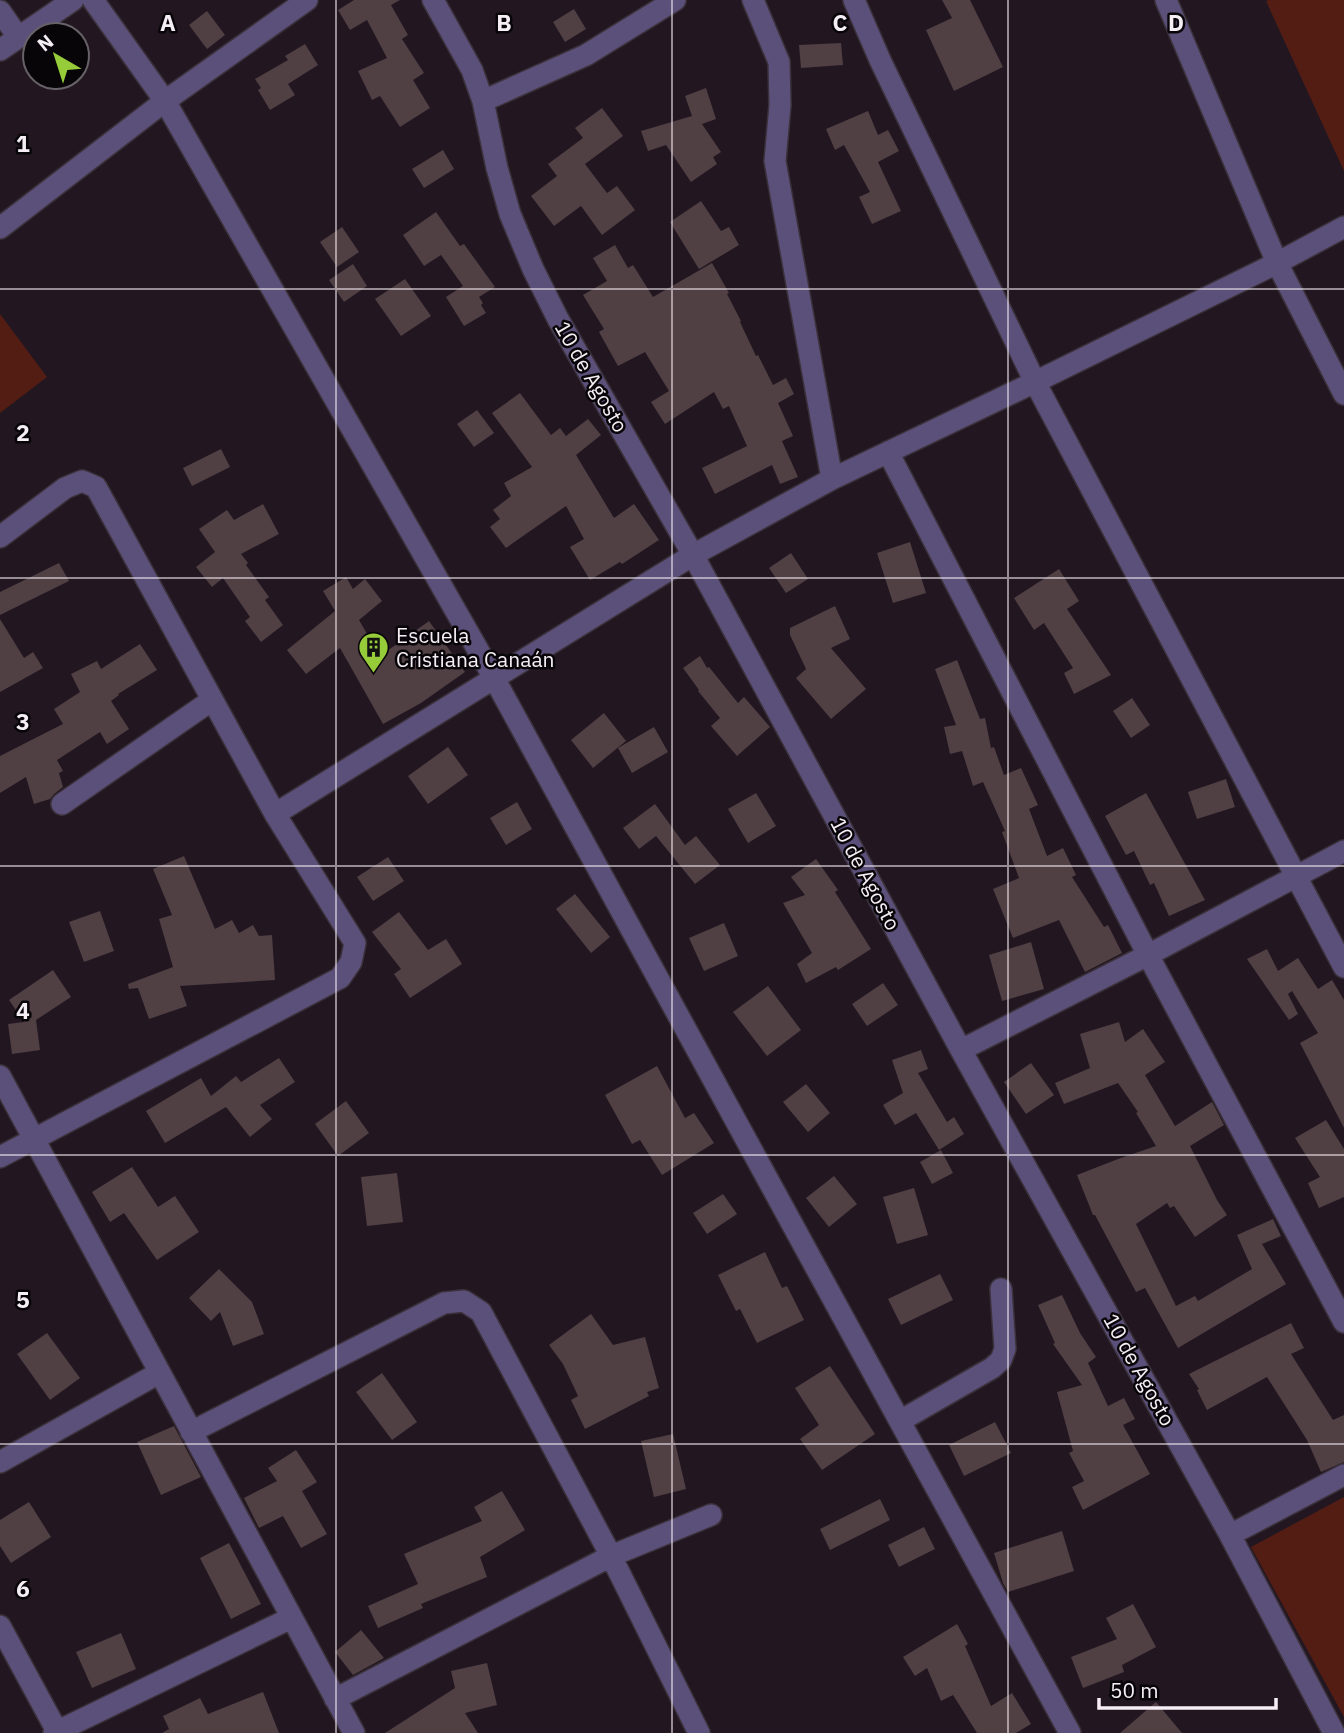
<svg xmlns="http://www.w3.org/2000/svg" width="1344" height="1733" viewBox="0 0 1344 1733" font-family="'IBM Plex Sans',sans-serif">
<rect width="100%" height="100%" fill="#221721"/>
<path fill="#531d14" d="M1269 0H1344V171L1266 1Z
M0 314 47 377 0 413Z
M1344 1497V1717L1251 1547Z"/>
<path fill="#503f43" d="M354 0H400L391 5 408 35 402 39 424 73 413 80 430 108 400 127 380 96 372 100 358 71 387 58 367 20 350 30 338 10Z
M942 0H970L1003 67 954 91 926 30 952 18Z
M574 9 586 29 565 42 553 22Z
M207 11 225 35 207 49 189 25Z
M841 43 843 65 801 68 799 45Z
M305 44 318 65 288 84 295 95 270 110 258 90 261 88 255 79 288 60 285 56Z
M706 88 716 119 702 124 721 152 713 157 717 164 691 182 666 145 648 151 641 131 692 116 685 96Z
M602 108 623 136 585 164 607 193 617 186 635 210 602 235 581 206 554 226 531 196 557 176 548 164 583 138 575 128Z
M868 111 878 135 888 130 899 151 878 162 901 211 872 224 859 197 870 192 844 145 835 150 826 129Z
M443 150 454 169 424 188 412 169Z
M701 201 721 231 729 227 739 245 699 269 670 222Z
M436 212 460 246 464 244 495 287 479 297 483 303 481 305 486 313 464 326 446 297 463 286 441 255 424 266 403 235Z
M342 227 359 252 337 267 320 242Z
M615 245 628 268 633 265 653 297 712 263 729 293 727 294 741 321 740 322 756 356 758 355 773 385 786 378 794 394 778 403 793 436 782 441 798 477 780 484 772 465 715 494 702 468 747 446 729 406 723 409 714 392 665 424 651 402 669 391 645 352 618 366 599 332 604 329 583 295 607 281 593 258Z
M353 264 367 286 344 302 329 280Z
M405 279 431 316 401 336 375 299Z
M520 393 551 435 560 428 566 436 588 419 601 435 576 455 614 518 634 504 659 540 622 564 620 562 590 580 570 547 584 539 566 506 506 548 490 527 500 519 493 510 511 496 504 483 532 467 492 413Z
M477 410 494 433 474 447 457 424Z
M221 449 230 467 192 486 183 468Z
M263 504 279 534 241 554 248 563 246 565 269 597 265 600 283 625 261 642 245 621 250 617 223 578 212 587 196 567 215 552 199 529 227 510 234 520Z
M910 542 926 593 893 603 877 553Z
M791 553 808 579 786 593 769 568Z
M59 563 69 581 0 615V592Z
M1059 569 1079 601 1067 609 1111 675 1074 694 1064 673 1073 668 1044 623 1034 630 1014 598Z
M346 577 353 589 365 579 382 601 359 620 380 656 429 621 465 672 421 703 383 724 340 648 306 674 287 650 335 611 323 591Z
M835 606 850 639 831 648 866 689 831 719 796 678 806 669 790 635V628Z
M0 619 24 658 33 652 43 668 0 692Z
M140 644 157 670 118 694 119 695 111 701 129 729 107 744 100 732 57 760 63 771 59 773 63 787 54 794 50 799 34 804 26 777 0 793V756L63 724 54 709 80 692 71 674 97 661 101 669Z
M700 656 707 668 709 667 738 703 744 697 770 727 737 756 711 726 720 718 698 691 699 690 683 668Z
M957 660 980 719 985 718 991 748 994 747 1004 775 1021 768 1038 805 1029 809 1047 856 1063 848 1076 875 1072 877 1104 927 1108 925 1122 953 1085 972 1059 920 1013 938 993 889 1019 878 1002 832 1005 831 983 782 973 786 962 751 950 754 944 727 956 725 935 669Z
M1132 698 1150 725 1131 738 1113 711Z
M604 713 626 741 593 768 571 740Z
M654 727 668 752 632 773 618 748Z
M448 747 468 775 428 804 408 776Z
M1226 779 1235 807 1197 819 1188 792Z
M756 793 776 826 748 843 728 809Z
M1146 793 1205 900 1169 916 1154 883 1150 885 1134 851 1126 855 1105 816Z
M517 802 532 829 506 845 490 818Z
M655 804 685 845 696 836 720 865 695 884 656 836 639 849 623 828Z
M184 856 215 929 232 920 239 933 253 925 259 936 272 935 275 980 180 986 187 1006 149 1019 138 988 129 989 128 984 173 967 159 919 172 915 153 869Z
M388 857 404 881 373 901 357 877Z
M816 859 838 890 835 892 871 949 838 970 836 967 806 983 797 964 812 953 783 903 805 895 791 877Z
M575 894 610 937 591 953 556 909Z
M100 911 114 951 84 962 69 922Z
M399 912 428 950 446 939 462 964 410 998 394 974 401 969 372 932Z
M724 923 738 956 704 971 689 938Z
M1031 942 1044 989 1002 1001 989 955Z
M1267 949 1278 971 1298 958 1318 989 1332 980 1344 1000V1128L1300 1043 1318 1033 1292 991 1288 994 1298 1014 1289 1020 1247 959Z
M53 970 71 997 36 1020 40 1050 12 1054 8 1024 24 1022 9 1000Z
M883 983 898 1005 867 1026 852 1004Z
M768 986 801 1030 767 1056 733 1012Z
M1119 1022 1125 1042 1143 1029 1165 1062 1145 1075 1175 1126 1212 1102 1224 1125 1190 1146 1217 1200 1227 1215 1195 1237 1174 1206 1170 1208 1167 1203 1136 1224 1176 1306 1195 1296 1198 1301 1252 1269 1237 1235 1273 1219 1281 1236 1262 1244 1286 1284 1178 1348 1145 1288 1136 1292 1095 1215H1093L1077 1175 1118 1159 1156 1146 1136 1113 1138 1112 1118 1083 1064 1104 1055 1083 1090 1068 1080 1034Z
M921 1050 928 1069 918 1073 947 1122 954 1117 964 1134 939 1150 916 1113 895 1125 883 1105 903 1093 892 1060Z
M279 1058 295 1082 260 1105 272 1119 250 1137 226 1107 165 1143 146 1111 201 1078 211 1096 236 1076 241 1082Z
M1031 1063 1054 1095 1026 1114 1004 1082Z
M657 1066 685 1118 694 1113 714 1143 662 1175 640 1140 632 1144 605 1095Z
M806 1084 830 1113 808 1132 783 1102Z
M346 1101 369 1133 338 1156 315 1124Z
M1326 1120 1344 1149V1197L1319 1208 1308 1183 1320 1177 1295 1138Z
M941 1150 953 1173 932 1184 920 1162Z
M132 1167 158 1207 175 1196 199 1232 157 1260 124 1213 110 1222 92 1192Z
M397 1173 403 1222 367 1226 361 1177Z
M834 1176 857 1204 829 1227 806 1198Z
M914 1188 928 1235 897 1244 883 1197Z
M723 1194 737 1214 707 1234 693 1213Z
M765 1252 782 1288 787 1286 804 1320 757 1343 740 1309 736 1311 718 1275Z
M219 1269 252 1302 264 1334 233 1346 220 1312 211 1321 189 1298Z
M940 1274 953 1300 901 1325 888 1299Z
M1062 1295 1080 1333 1096 1357 1088 1363 1108 1406 1124 1398 1135 1419 1123 1425 1150 1474 1083 1510 1072 1487 1084 1481 1069 1453 1073 1451 1057 1392 1082 1385 1053 1344 1055 1343 1038 1305Z
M591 1314 613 1345 645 1337 659 1388 647 1392 649 1396 585 1429 571 1400 578 1396 563 1364 549 1345Z
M1291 1323 1304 1348 1291 1354 1333 1420 1344 1415V1462L1321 1472 1307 1440 1267 1377 1207 1410 1197 1390 1199 1389 1189 1374Z
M47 1333 80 1378 50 1400 17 1354Z
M830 1366 875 1434 822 1470 800 1439 819 1425 795 1388Z
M382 1373 417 1422 392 1440 356 1392Z
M995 1422 1011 1453 964 1476 949 1445Z
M174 1426 201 1477 161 1495 137 1442Z
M673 1434 686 1489 654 1497 641 1441Z
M296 1450 317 1482 302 1491 327 1534 301 1548 283 1516 259 1528 244 1498 277 1481 268 1468Z
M502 1491 525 1530 480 1557 487 1577 421 1604 423 1608 378 1628 368 1606 418 1584 404 1554 482 1521 474 1507Z
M880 1499 890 1520 830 1550 820 1529Z
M29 1502 51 1537 11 1563 0 1546V1520Z
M924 1527 935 1549 899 1567 888 1545Z
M1062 1531 1074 1571 1008 1592 1003 1583 994 1553Z
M229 1543 261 1604 231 1619 200 1558Z
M1133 1604 1156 1647 1122 1665 1124 1672 1083 1688 1071 1657 1117 1639 1106 1618Z
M957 1624 968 1644 965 1646 991 1706 1012 1693 1031 1724 1016 1733H977L953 1695 941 1701 927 1668 915 1676 903 1657Z
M361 1630 384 1658 353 1675 335 1652Z
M121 1633 136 1669 92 1688 76 1652Z
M487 1663 497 1705 465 1713 478 1733H385L455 1688 451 1671Z
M263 1692 279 1733H162L169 1729 163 1716 200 1698 208 1714Z
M1156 1702 1182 1733H1120Z"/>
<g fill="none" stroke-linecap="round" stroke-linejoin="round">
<defs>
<path id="minor" d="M93 0 165 101 494 678 1070 1733
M433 0 472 70 483 101 497 168 510 214 533 269 558 319 693 555 961 1050 1230 1535 1334 1733
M753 0 779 62 780 105 775 161 832 479
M854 0 880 60 1035 382 1344 967
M1166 0 1277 263 1344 394
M0 11 18 37
M0 50 73 0
M483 101 586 55 675 0
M0 228 165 101 307 0
M888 452 1148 955 1344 1322
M0 537 65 488 82 481 96 487 275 814 355 943 351 962 340 978 0 1157
M62 804 212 700
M275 814 693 555 832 479 1035 382 1277 263 1344 227
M961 1050 1148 955 1344 851
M0 1076 354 1733
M900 1421 992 1368 1001 1360 1005 1349 1001 1289
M191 1432 444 1303 464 1301 481 1312 611 1556 699 1733
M0 1462 159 1373
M1230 1535 1344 1475
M0 1626 58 1733
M335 1699 611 1556 711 1515
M54 1733 291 1618"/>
</defs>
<use href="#minor" stroke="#3b313a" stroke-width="24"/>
<use href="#minor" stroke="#5b507a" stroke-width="21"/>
</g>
<path fill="none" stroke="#f6eef5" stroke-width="2" stroke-opacity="0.55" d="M336 0V1733M672 0V1733M1008 0V1733M0 289H1344M0 578H1344M0 866H1344M0 1155H1344M0 1444H1344"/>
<defs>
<symbol id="building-pin" viewBox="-11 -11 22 30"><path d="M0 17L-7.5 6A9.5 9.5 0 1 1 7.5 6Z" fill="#96cc39" stroke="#080508"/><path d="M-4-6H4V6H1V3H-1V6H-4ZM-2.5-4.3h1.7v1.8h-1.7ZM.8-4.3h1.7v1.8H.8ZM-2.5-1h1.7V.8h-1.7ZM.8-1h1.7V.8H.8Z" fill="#111"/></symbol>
</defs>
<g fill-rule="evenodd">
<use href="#building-pin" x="356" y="630" width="35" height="47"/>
</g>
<g text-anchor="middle" stroke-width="5" stroke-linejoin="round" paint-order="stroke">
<g font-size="21" fill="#f6eef5" stroke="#080508">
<text transform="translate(591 377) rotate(60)" y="7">10 de Agosto</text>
<text transform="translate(865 874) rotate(62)" y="7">10 de Agosto</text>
<text transform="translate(1139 1370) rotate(61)" y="7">10 de Agosto</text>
</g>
<g font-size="21" fill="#f6eef5" stroke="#080508" text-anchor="start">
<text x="396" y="643">Escuela<tspan x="396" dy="24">Cristiana Canaán</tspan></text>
</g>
</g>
<g font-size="23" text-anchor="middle" font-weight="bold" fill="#f6eef5" stroke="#080508" stroke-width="5" stroke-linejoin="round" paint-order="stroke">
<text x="168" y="31">A</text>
<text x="504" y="31">B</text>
<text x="840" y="31">C</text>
<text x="1176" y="31">D</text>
<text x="23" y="152">1</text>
<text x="23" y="441">2</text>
<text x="23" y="730">3</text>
<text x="23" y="1019">4</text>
<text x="23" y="1308">5</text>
<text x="23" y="1597">6</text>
</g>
<g transform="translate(56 56) rotate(321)"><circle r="33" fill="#080508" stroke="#676267" stroke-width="2"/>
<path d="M0-5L12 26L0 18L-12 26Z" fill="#96cc39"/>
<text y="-10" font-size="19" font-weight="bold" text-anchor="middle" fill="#f6eef5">N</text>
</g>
<path d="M1099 1698v10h177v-10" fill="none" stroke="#f6eef5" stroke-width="3.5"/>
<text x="1110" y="1698" font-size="21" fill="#f6eef5" stroke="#080508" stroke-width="5" paint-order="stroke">50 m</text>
</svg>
